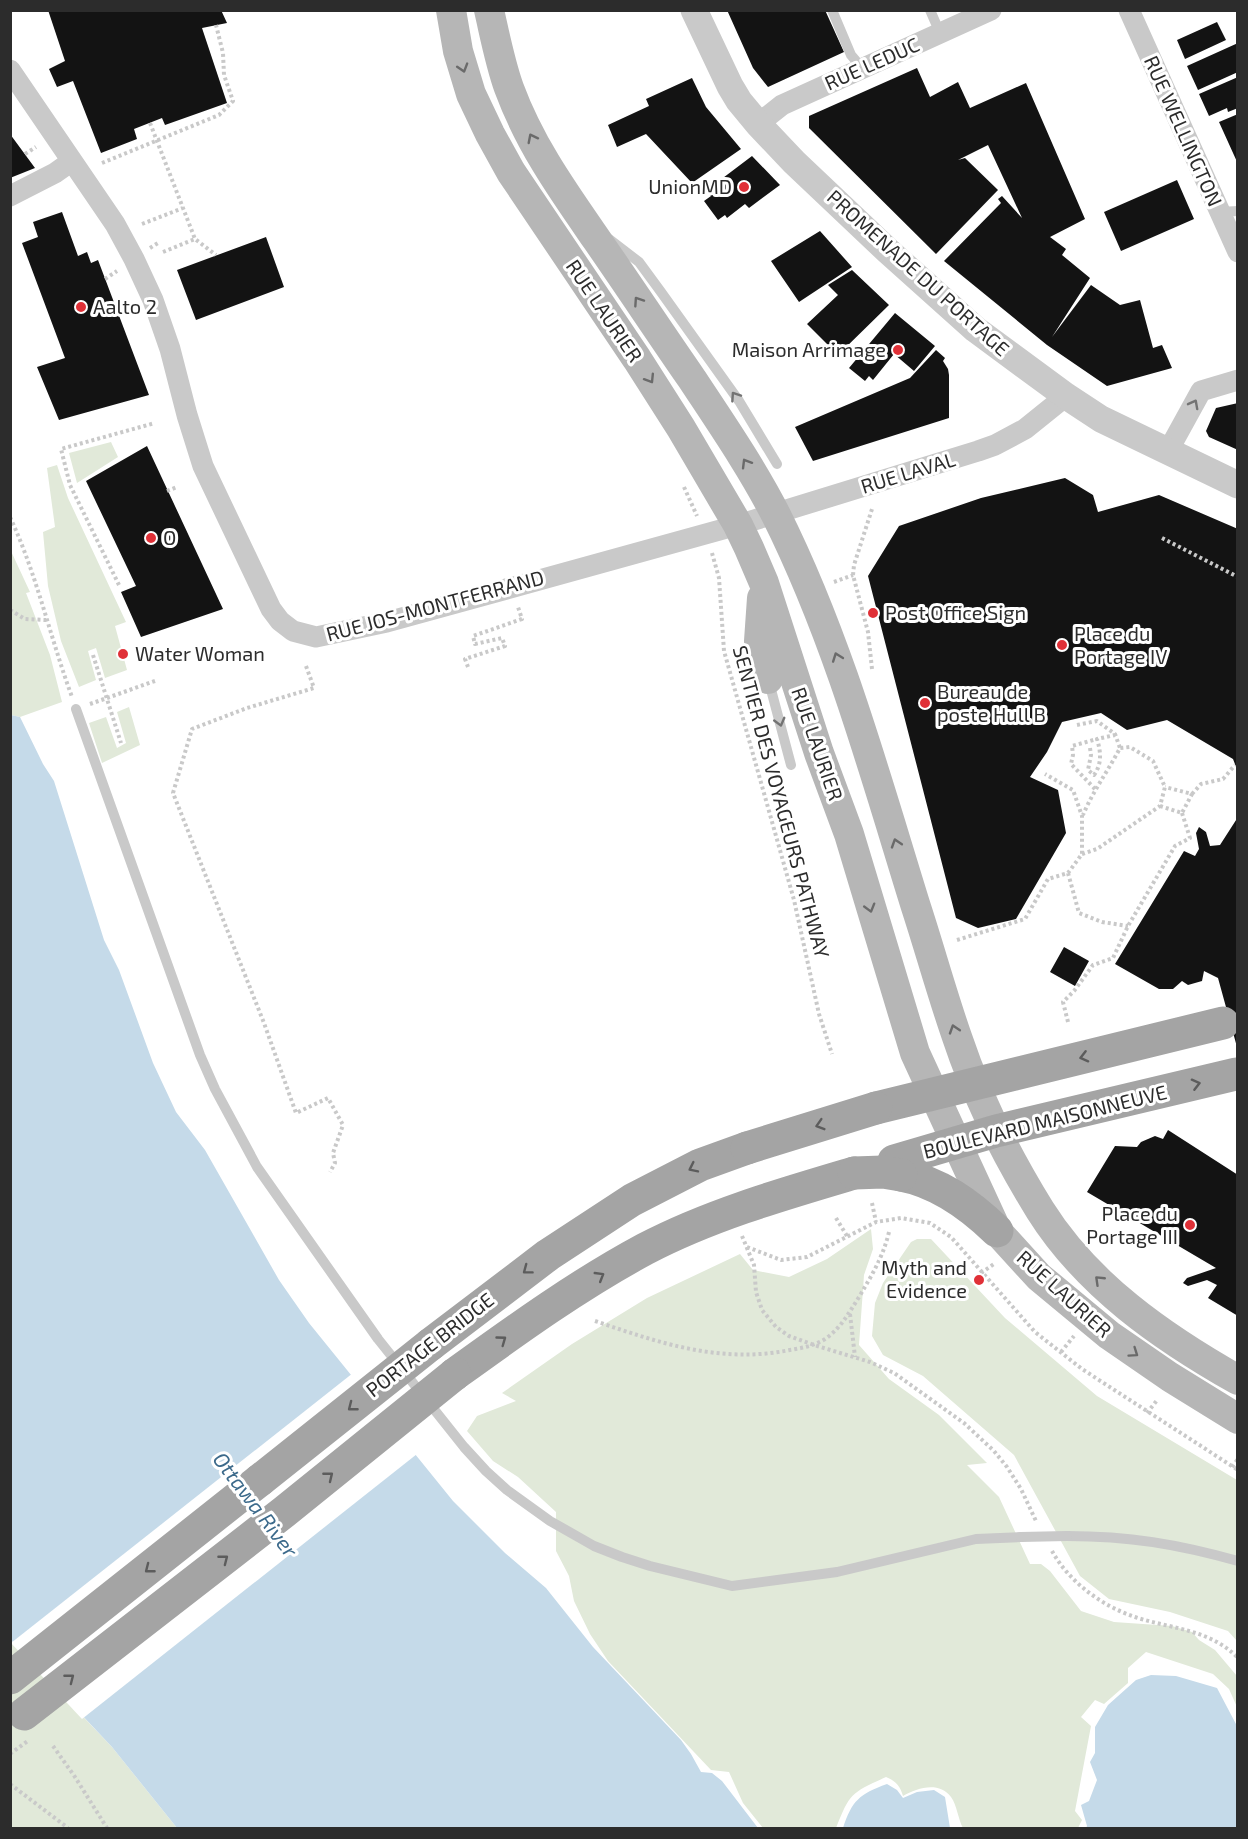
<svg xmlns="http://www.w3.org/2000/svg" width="1248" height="1839" viewBox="0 0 1248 1839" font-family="'Exo 2',sans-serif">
<rect width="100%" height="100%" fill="#fff"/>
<path fill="#e1e9d9" d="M111 442 118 457 77 483 69 453Z
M57 465 68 498 126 622 115 626 127 670 105 678 96 648 88 651 96 680 79 687 61 641 48 586 43 532 55 527 47 468Z
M10 549 30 592 26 593 50 655 62 702 20 717 11 715Z
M129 707 140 745 102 763 89 723 106 717 117 748 126 743 117 712Z
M871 1229 873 1249 864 1275 859 1345 889 1379 939 1415 987 1463 967 1465 999 1497 1030 1564H1041L1050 1571 1081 1611 1114 1622 1172 1626 1192 1632 1199 1640 1215 1650 1237 1676V1707L1229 1689 1213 1674 1146 1652 1128 1668V1683L1104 1704 1095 1700 1081 1717 1091 1726 1075 1811 1082 1820 1078 1828H963C958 1819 957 1805 951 1797 939 1781 917 1788 903 1796 900 1786 896 1781 886 1777 851 1793 850 1793 836 1828H763L743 1803 729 1772 711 1770 608 1661 590 1634 574 1601 569 1576 556 1551V1512L518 1477 493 1461 467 1431 477 1416 516 1401 502 1393 572 1344 647 1298 740 1254 753 1270 789 1277 827 1259Z
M917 1239H931L1005 1318 1097 1396 1237 1480V1641L1228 1631 1170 1612 1109 1599 1080 1576 1014 1455 923 1376 883 1355 872 1336 875 1303 883 1283 911 1242Z
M10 1640 112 1747 177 1828H11Z"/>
<path fill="#c5dae9" d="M11 715 20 717 43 764 54 781 104 940 119 970 153 1063 176 1112 205 1150 279 1280 309 1323 453 1501 505 1553 546 1588 593 1647 681 1740 691 1754 701 1772 712 1773 722 1781 758 1828H177L112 1747 11 1640Z
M1151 1675 1176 1676 1217 1688 1237 1726V1828H1086L1087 1826 1081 1805 1089 1801 1097 1780 1090 1762 1095 1753V1727L1108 1705 1136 1680Z
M887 1784 897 1790 903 1798 917 1792 934 1790 945 1797 950 1828H843C852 1801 859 1794 887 1784Z"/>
<path fill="#fff" d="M353 1373 417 1454 82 1719 11 1643Z"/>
<path fill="#131313" d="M48 10H221L227 23 202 28 227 103 165 125 162 118 134 129 137 139 101 153 73 81 57 87 49 69 65 61Z
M727 10H825L844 52 768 87 753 68Z
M1217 22 1226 40 1185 59 1177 40Z
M1238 43V72L1198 90 1187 66Z
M917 68 930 97 958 82 970 108 1026 83 1085 219 1050 237 1066 249 1062 255 1090 278 1052 337 1091 285 1120 305 1140 300 1153 348 1162 345 1172 368 1107 386 1047 345 944 261 1001 203 998 199 1002 196 1022 218 988 145 958 160 965 158 998 190 936 254 809 128V116Z
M1238 77V108L1228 112 1227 108 1209 116 1199 94Z
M692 78 706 107 741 149 692 183 646 134 617 147 608 125 649 106 646 99Z
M1238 114V164L1219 122Z
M10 134 35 168 10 178Z
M752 156 780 185 749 208 745 204 727 218 725 215 718 220 704 201 711 196 707 190Z
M1177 180 1194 219 1121 251 1104 212Z
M62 212 78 256 87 252 91 263 98 260 149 395 59 420 37 367 65 358 22 243 38 237 33 222Z
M820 231 852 267 799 302 771 261Z
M266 237 284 287 196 320 177 270Z
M852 270 889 305 838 355 807 324 838 295 828 285Z
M895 313 935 346 914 371 894 354 873 380 869 376 865 381 849 368Z
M936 350 945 358 943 361 948 369 949 375V418L813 461 795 427 910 378Z
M1238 403V450L1209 437 1206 431 1216 408Z
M147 446 223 609 141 637 121 592 136 586 86 481Z
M1065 478 1093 495 1098 512 1159 495 1238 529V772L1233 759 1167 720 1127 730 1101 713 1062 722 1047 752 1030 777 1058 790 1066 833 1016 919 978 928 956 918 868 576 899 526 981 498Z
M1238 817V1047H1237L1218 978 1204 971 1202 981 1188 985 1182 981 1173 989H1159L1115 964 1184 851 1195 856 1199 849 1196 833 1199 827 1206 832 1210 846 1220 845Z
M1064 947 1089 961 1075 986 1050 972Z
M1168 1130 1238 1175V1316L1208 1298 1217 1285 1207 1280 1188 1286 1183 1283 1187 1278 1216 1268 1087 1192 1115 1146 1137 1147 1141 1142 1155 1136 1163 1139Z"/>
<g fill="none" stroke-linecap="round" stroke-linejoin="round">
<path stroke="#c9c9c9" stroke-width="4" stroke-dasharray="3 3" stroke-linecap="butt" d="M150 123 195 239
M25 154 36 147
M102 163 219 115 233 101 224 75 223 53 216 25
M142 224 183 208
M150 248 158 243
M163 252 195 239 216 255
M105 279 117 271
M684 487 697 516
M167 491 177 487
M10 517C37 575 50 637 72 697
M1162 538 1238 577
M712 553 719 578 724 651 794 900 819 1014 832 1054
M834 582 853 575
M119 585 70 485 61 449 155 423
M10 610 25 619 46 620
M93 655 121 743
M306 666 314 688 247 708 192 729 173 793 264 1023 296 1113 328 1098 343 1125 333 1153 335 1163 330 1172
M468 667 465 659 505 646 502 638 475 644 473 636 522 619 518 607
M872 669 868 632 853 575 854 565 872 509
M90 704 155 681
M1077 725 1097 721 1115 734 1120 748C1108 771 1093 791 1083 815
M1090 748 1091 755 1088 770 1094 775C1102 764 1101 752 1097 739L1115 735
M1095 789 1071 764 1073 755 1072 746 1097 739
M1192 794 1201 784 1223 779 1235 765
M1160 806 1182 813 1192 794 1165 787
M1082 854 1097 849 1160 806 1165 787 1153 761 1130 747 1120 748
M1068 873 1079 913 1102 922 1128 926
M957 940 1025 919 1048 879 1068 873 1082 854V816L1073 790 1045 774
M1068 1022 1063 1002 1074 991 1093 965 1113 958 1128 926 1175 846 1190 838 1182 813
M872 1203 876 1222
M836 1218 847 1236
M742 1236 754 1265 756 1292 762 1310 776 1327 789 1336 814 1345 870 1362 894 1373 964 1423 994 1451 1007 1467 1021 1489 1036 1521
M747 1247 781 1260 807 1257 876 1222 901 1218 930 1223 951 1237 1035 1332 1082 1369 1238 1470
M981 1273 994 1264
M850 1314 855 1357
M595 1321C660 1343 720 1364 790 1350 802 1348 814 1346 825 1339 840 1329 849 1313 859 1297 872 1275 883 1257 889 1232
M1061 1352 1074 1336
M1147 1413 1158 1399
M1232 1467 1238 1459
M1052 1551C1069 1582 1102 1606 1135 1617 1171 1629 1210 1629 1238 1658
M53 1746 75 1777 107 1828
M10 1754 29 1740
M10 1784 68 1828"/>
<path stroke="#c9c9c9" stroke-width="10" d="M832 10 851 55 862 68
M930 10 940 33
M1220 212 1238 211
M609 239 639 262 661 292 739 401 777 464
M769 682 791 765
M76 709 200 1055 215 1089 257 1167 378 1339 464 1447 486 1471 507 1490 550 1521 594 1546 622 1557 650 1566 732 1586 837 1572 976 1539 1021 1537
M1067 1536C1129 1536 1177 1544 1238 1561"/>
<path stroke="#c9c9c9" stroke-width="21" d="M1129 10 1238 252
M10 70 115 224 134 259 153 300 170 349 187 415 203 466 271 609 280 621 293 631 316 637 387 622 738 525 978 451 995 445 1025 429 1066 396
M758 124 782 105 991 10
M10 196 55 173 72 161
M1168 451 1201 391 1238 380"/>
<path stroke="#c9c9c9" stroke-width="27" d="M694 10 730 86 739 101 758 124 794 162 888 251 975 329 1066 396 1101 419 1238 485"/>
<path stroke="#b6b6b6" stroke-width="30" d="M451 10 458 51 471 94 490 134 511 172 637 359 681 428 738 525 749 548 764 583 819 753 849 834 915 1053 997 1231 1039 1277 1109 1335 1170 1377 1238 1419
M489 10C495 36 500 63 509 88 530 145 563 191 597 240 629 286 660 333 692 379 721 423 752 468 776 515 838 639 875 775 916 907 930 950 942 994 957 1037 977 1097 1006 1155 1040 1210 1087 1285 1162 1337 1238 1380
M762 598 759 641 768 679"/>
<path stroke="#a4a4a4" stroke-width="33" d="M876 1108 1223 1023
M894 1161 996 1131 1236 1074
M901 1175C939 1182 970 1205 997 1231
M431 1344 548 1255 632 1200 700 1165 747 1148
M455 1374C516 1330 578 1285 645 1249 710 1215 783 1194 854 1173
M10 1678 260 1480"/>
<path stroke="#c9c9c9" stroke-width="10" d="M1021 1537 1067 1536"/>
<path stroke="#a4a4a4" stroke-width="33" d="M747 1148 876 1108
M854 1173 883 1172 901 1175
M260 1480 431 1344
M24 1714 284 1512 455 1374"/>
</g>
<defs><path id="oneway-chevron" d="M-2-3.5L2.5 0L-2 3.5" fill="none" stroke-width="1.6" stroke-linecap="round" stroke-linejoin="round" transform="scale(1.5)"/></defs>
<g stroke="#6a6a6a">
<use href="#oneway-chevron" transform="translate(463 68) rotate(73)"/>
<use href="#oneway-chevron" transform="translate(532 138) rotate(-117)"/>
<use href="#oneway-chevron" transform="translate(638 301) rotate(-124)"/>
<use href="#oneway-chevron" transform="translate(650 379) rotate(58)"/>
<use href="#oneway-chevron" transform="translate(746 463) rotate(-121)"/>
<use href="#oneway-chevron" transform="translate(837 657) rotate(-110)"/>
<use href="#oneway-chevron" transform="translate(896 843) rotate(-108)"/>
<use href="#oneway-chevron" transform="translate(870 908) rotate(74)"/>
<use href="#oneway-chevron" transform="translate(954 1029) rotate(-108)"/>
<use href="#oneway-chevron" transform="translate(1099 1280) rotate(-136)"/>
<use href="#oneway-chevron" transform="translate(1134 1353) rotate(35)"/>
</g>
<g stroke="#737373">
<use href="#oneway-chevron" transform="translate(735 396) rotate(-124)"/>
<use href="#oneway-chevron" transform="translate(1194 404) rotate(-62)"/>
<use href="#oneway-chevron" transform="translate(780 722) rotate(75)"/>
</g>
<g stroke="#5c5c5c">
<use href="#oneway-chevron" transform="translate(1084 1057) rotate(166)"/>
<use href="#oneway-chevron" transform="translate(1196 1084) rotate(-14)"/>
<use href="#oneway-chevron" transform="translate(820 1125) rotate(163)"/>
<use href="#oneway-chevron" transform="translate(693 1168) rotate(154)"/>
<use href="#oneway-chevron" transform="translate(527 1270) rotate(143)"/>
<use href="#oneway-chevron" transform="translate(600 1276) rotate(-31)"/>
<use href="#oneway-chevron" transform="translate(502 1340) rotate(-36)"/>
<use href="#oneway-chevron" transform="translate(352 1407) rotate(142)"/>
<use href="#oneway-chevron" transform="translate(329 1476) rotate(-39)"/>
<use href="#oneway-chevron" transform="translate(224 1559) rotate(-38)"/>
<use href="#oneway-chevron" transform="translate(149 1569) rotate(142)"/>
<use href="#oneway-chevron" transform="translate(70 1678) rotate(-38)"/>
</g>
<g fill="#e03037" stroke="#fff" stroke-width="2">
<circle cx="744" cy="187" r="6"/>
<circle cx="81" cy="307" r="6"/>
<circle cx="898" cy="350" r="6"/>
<circle cx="151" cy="538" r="6"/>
<circle cx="873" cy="613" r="6"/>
<circle cx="1062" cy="645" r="6"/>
<circle cx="123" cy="654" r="6"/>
<circle cx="925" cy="703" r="6"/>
<circle cx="1190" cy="1225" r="6"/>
<circle cx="979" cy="1280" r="6"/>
</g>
<g text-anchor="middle" stroke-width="6" stroke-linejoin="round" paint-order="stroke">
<g font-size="20" fill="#2c2c2c" stroke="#fff">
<text transform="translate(872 64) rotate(-24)" y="7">RUE LEDUC</text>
<text transform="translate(1183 131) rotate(66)" y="7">RUE WELLINGTON</text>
<text transform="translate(918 273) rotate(42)" y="7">PROMENADE DU PORTAGE</text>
<text transform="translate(604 311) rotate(56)" y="7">RUE LAURIER</text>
<text transform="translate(908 473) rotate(-17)" y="7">RUE LAVAL</text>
<text transform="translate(435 606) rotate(-15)" y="7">RUE JOS-MONTFERRAND</text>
<text transform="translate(817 744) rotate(71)" y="7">RUE LAURIER</text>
<text transform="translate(781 802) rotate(75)" y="7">SENTIER DES VOYAGEURS PATHWAY</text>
<text transform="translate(1045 1122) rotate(-14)" y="7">BOULEVARD MAISONNEUVE</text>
<text transform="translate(1064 1294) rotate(42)" y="7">RUE LAURIER</text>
<text transform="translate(430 1345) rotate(-38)" y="7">PORTAGE BRIDGE</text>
</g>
<g font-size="20" fill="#2c2c2c" stroke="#fff" text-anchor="start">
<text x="732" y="194" text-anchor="end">UnionMD</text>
<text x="93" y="314">Aalto 2</text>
<text x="886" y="357" text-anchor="end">Maison Arrimage</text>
<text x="163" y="545">O</text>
<text x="885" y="620">Post Office Sign</text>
<text x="1074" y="641">Place du<tspan x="1074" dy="23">Portage IV</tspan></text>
<text x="135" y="661">Water Woman</text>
<text x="937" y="699">Bureau de<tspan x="937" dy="23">poste Hull B</tspan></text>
<text x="1178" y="1221" text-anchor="end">Place du<tspan x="1178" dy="23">Portage III</tspan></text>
<text x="967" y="1275" text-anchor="end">Myth and<tspan x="967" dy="23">Evidence</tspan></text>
</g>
<g font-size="21" font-style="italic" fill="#3c6a8b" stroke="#fff">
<text transform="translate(255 1505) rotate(53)" y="7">Ottawa River</text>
</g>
</g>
<rect width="1248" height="1839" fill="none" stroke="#2c2c2c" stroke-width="24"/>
</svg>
